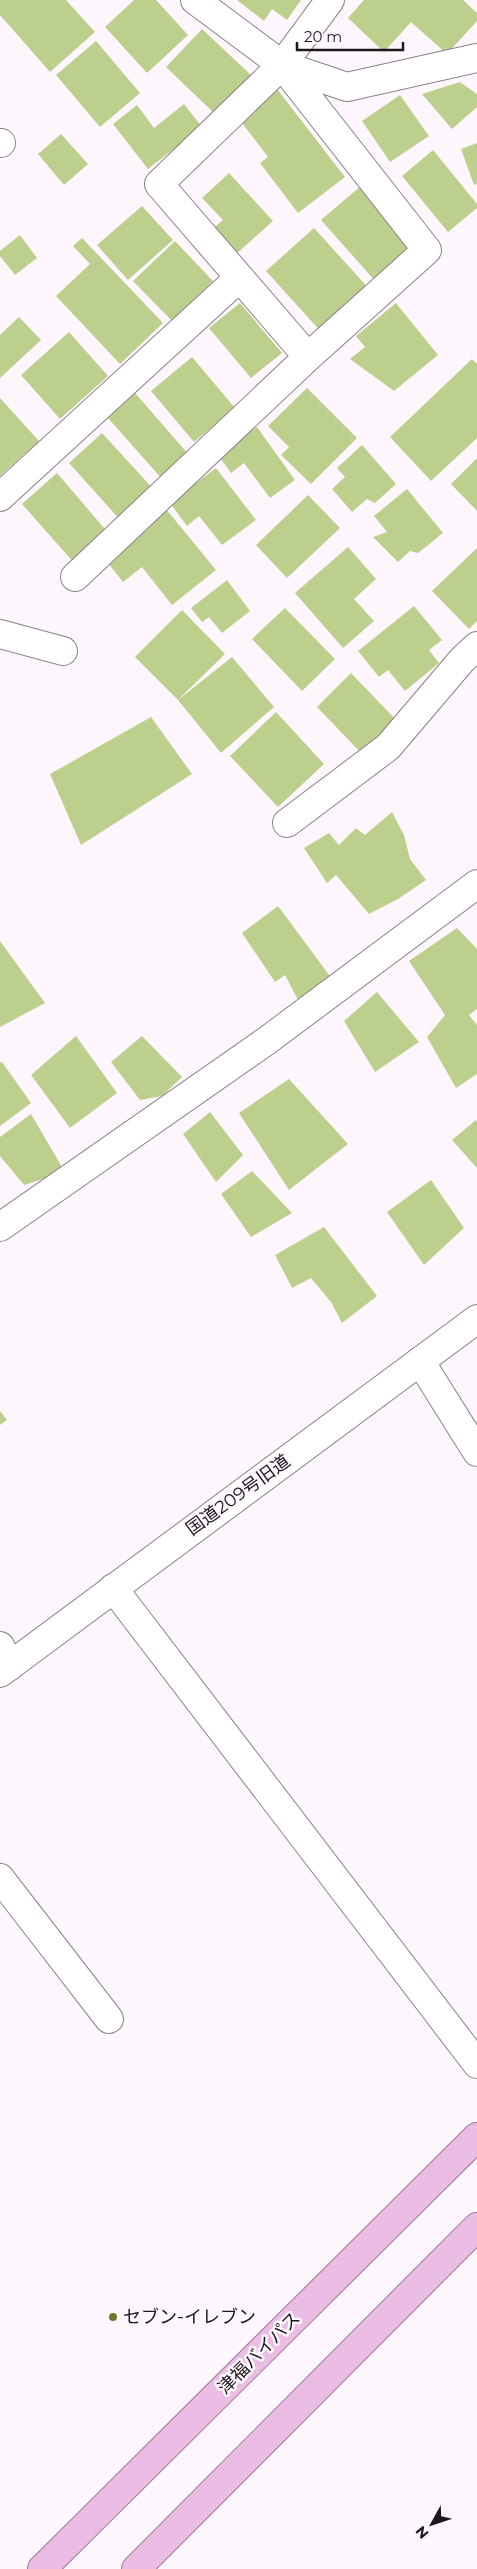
<svg xmlns="http://www.w3.org/2000/svg" width="477" height="2569" viewBox="0 0 477 2569" font-family="Montserrat,'Noto Sans JP',sans-serif">
<rect width="100%" height="100%" fill="#fef6fd"/>
<path fill="#bdcf8d" d="M0 0H66L95 32 50 72 0 15Z
M134 0H156L188 35 147 73 105 27Z
M237 0H301L287 20 272 9 264 21Z
M364 0H463L477 13V21L447 54 411 22 384 52 348 18Z
M202 29 251 75 215 114 166 67Z
M96 41 140 93 100 127 56 75Z
M460 82 477 94V107L452 129 422 94Z
M277 89 345 177 298 213 260 163 268 157 239 119Z
M400 95 429 136 390 162 362 121Z
M184 104 202 127 148 169 113 124 137 105 154 128Z
M61 134 88 164 64 185 38 154Z
M477 143V184L474 185 461 149Z
M433 150 477 204V208L448 232 402 176Z
M229 173 273 221 235 255 211 230 223 220 202 198Z
M362 185 415 247 376 282 321 220Z
M142 206 173 240 128 280 97 245Z
M314 228 372 292 324 335 266 271Z
M20 235 37 258 15 275 0 256V251Z
M82 238 163 323 120 364 56 296 90 264 73 246Z
M175 241 213 281 172 321 133 281Z
M240 303 282 353 251 378 209 328Z
M396 303 438 355 394 391 350 359 365 347 356 336Z
M19 317 41 340 0 378V335Z
M69 332 108 376 60 419 21 375Z
M192 357 235 408 194 442 151 391Z
M472 359 477 364V438L431 481 390 437Z
M307 388 357 438 311 484 281 455 289 447 268 426Z
M135 393 190 456 162 479 108 418Z
M0 398 39 441 0 476Z
M257 427 295 480 270 498 244 463 231 473 218 455Z
M102 433 156 492 122 522 69 463Z
M362 445 396 484 375 503 367 499 352 512 332 489 345 477 337 468Z
M477 458V511L451 484Z
M216 468 256 520 222 545 199 516 187 526 170 503Z
M57 473 110 535 76 565 22 504Z
M407 489 443 533 418 553 410 551 398 562 373 537 387 532 374 516Z
M308 495 340 528 287 578 256 545Z
M166 509 216 570 172 605 142 567 123 582 105 559Z
M348 547 376 579 354 599 374 621 343 648 295 593Z
M477 548V621L469 629 432 591Z
M227 580 250 611 222 633 209 617 202 622 191 608Z
M414 606 442 640 429 650 439 663 405 691 388 670 379 677 358 651Z
M285 608 335 659 302 691 252 639Z
M182 610 225 654 178 700 135 657Z
M232 657 274 707 221 753 178 700Z
M351 673 399 723 364 756 317 707Z
M276 712 324 764 278 807 230 756Z
M151 717 192 774 81 845 50 774Z
M392 812 404 835 410 859 426 880 398 899 369 914 336 875 327 883 304 848 329 833 339 845 356 828 365 835Z
M278 906 338 987 300 1004 285 975 275 982 242 933Z
M457 928 477 949V1009L469 1015 477 1025V1074L456 1088 427 1037 445 1015 409 961Z
M0 941 45 1003 0 1027Z
M377 992 419 1042 375 1072 344 1021Z
M76 1036 117 1093 70 1128 31 1075Z
M142 1036 182 1077 162 1096 140 1100 111 1062Z
M2 1062 31 1103 0 1126V1063Z
M289 1079 348 1144 289 1190 239 1113Z
M210 1112 243 1155 216 1182 183 1134Z
M31 1114 65 1172 24 1185 0 1156V1137Z
M476 1120 477 1122V1168L452 1140Z
M252 1171 292 1213 251 1237 221 1194Z
M431 1180 464 1228 424 1265 387 1212Z
M324 1227 377 1296 342 1323 331 1302 311 1278 292 1288 275 1255Z
M0 1411 7 1420 0 1425Z"/>
<g fill="none" stroke-linecap="round" stroke-linejoin="round">
<defs>
<path id="minor" d="M195 0 282 65 347 87 477 58
M0 143H1
M308 357 159 184 282 65 330 0
M0 497 239 278
M75 577 308 357 427 250 282 65
M0 634 63 651
M287 823 388 747 462 660 477 646
M0 1227 265 1042 477 884
M420 1361 477 1452
M113 1588 477 2064
M0 1646 10 1666
M0 1878 109 2019"/>
<path id="tertiary" d="M0 1673 477 1319"/>
<path id="trunk" d="M42 2569 477 2137
M136 2569 477 2227"/>
</defs>
<use href="#minor" stroke="#8a8288" stroke-width="30"/>
<use href="#tertiary" stroke="#8a8288" stroke-width="30"/>
<use href="#trunk" stroke="#9f7899" stroke-width="30"/>
<use href="#minor" stroke="#fff" stroke-width="28"/>
<use href="#tertiary" stroke="#fff" stroke-width="28"/>
<use href="#trunk" stroke="#ebbce4" stroke-width="28"/>
</g>
<circle fill="#687928" stroke="#fef6fd" stroke-width="2" cx="113" cy="2317" r="5"/>
<g text-anchor="middle" stroke-width="5" stroke-linejoin="round" paint-order="stroke">
<g font-size="18" fill="#1b181b" stroke="#fef6fd">
<text transform="translate(238 1495) rotate(-36)" y="6">国道209号旧道</text>
<text transform="translate(259 2353) rotate(-45)" y="6">津福バイパス</text>
</g>
<g font-size="18" fill="#1b181b" stroke="#fef6fd" text-anchor="start">
<text x="123" y="2323">セブン-イレブン</text>
</g>
</g>
<g transform="translate(432 2524) rotate(230)" stroke="#fef6fd" stroke-width="4" paint-order="stroke">
<path d="M0-4L9 19L0 12L-9 19Z" fill="#1b181b"/>
<text y="-8" font-size="14" font-weight="bold" text-anchor="middle" fill="#1b181b">N</text>
</g>
<path d="M297 42v8h106v-8" fill="none" stroke="#1b181b" stroke-width="2.5"/>
<text x="304" y="42" font-size="15" fill="#1b181b" stroke="#fef6fd" stroke-width="4" paint-order="stroke">20 m</text>
</svg>
